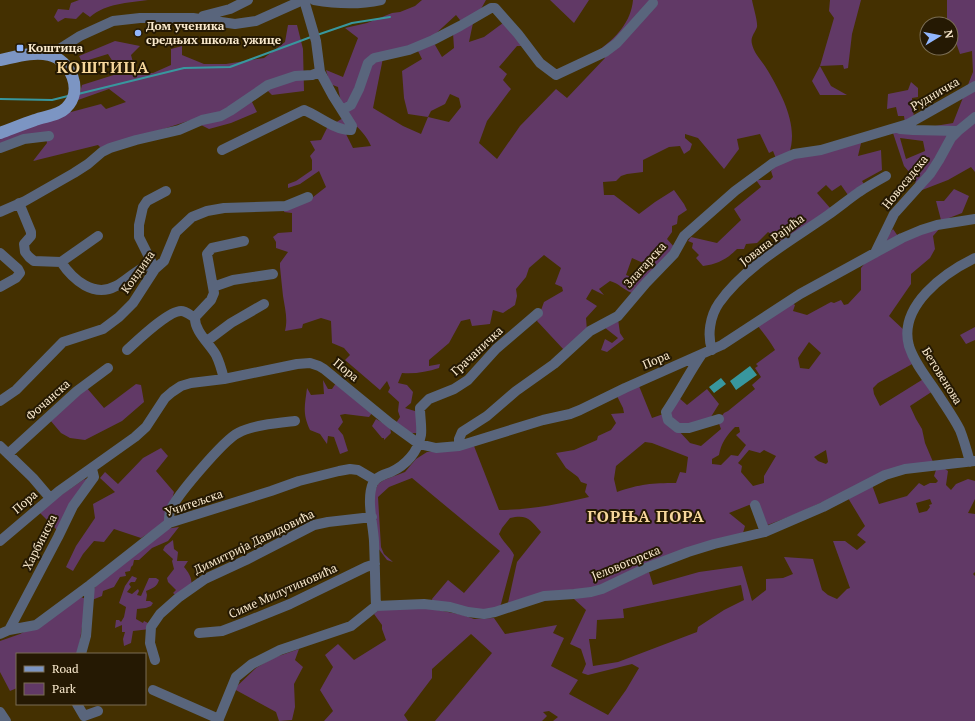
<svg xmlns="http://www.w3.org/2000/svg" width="975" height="721" viewBox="0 0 975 721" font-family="'PT Serif',serif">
<rect width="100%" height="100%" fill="#443001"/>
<path fill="#613966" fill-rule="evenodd" d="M79 0H148C127 3 107 3 90 17L83 12 76 19 65 18 58 22 54 17 58 9 69 10 71 3Z
M422 0H486L473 23 469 42 484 37 503 23 524 46H517L499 67 507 74 503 80 511 89 487 121 479 143 497 159 520 126 556 89 567 98 605 58 599 50C616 38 631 22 633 0H752C753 6 758 22 757 27 755 33 750 37 752 44 754 54 763 62 768 71 782 95 799 126 789 154L862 139 858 156 881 150 882 170 862 181 864 184 848 195 841 185 832 191 826 185 817 193 831 209 783 242 768 232 757 243 746 244 744 249H737C727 259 718 264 703 266L696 258 699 255 692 248 693 243 688 241 691 237 717 243 741 220 734 209 761 187 756 180H770L773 177 771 171 774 168 777 161 773 151 769 153 760 134 737 139 739 149 724 169 698 138 685 134V138L692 144 690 150 684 154 680 146 669 147 643 160V172L627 174 621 176 616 181 603 182 604 195H614L639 214 655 202 674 190 684 204 687 210 678 216 677 224 672 226V232L667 239 675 248 618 319 620 333 624 339 607 352 601 350 605 339 612 343 618 338 604 327 611 315 619 310 632 293C622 289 620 284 610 281L599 289 604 295 592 289 586 299 597 306 586 318 587 331 564 350 537 321 544 302 563 291 562 287 555 284 561 268 544 255 529 268 526 277 516 289 517 296 515 305 503 313 493 310 490 324 472 326 470 319 461 321 449 343 429 360V366L440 364 439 368C427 372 415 374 402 373L398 383 407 385 413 392 411 403 405 408 418 412 419 433H407L396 423 400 417 398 411 399 402 388 392 390 388 387 381 380 390 345 360 350 355 344 348 332 343 331 321 321 318 303 324 302 328 285 331C288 319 285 309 283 296 282 287 281 277 280 267V263L288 252 276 248V242L273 237 278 233 292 232V213L284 212 285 209 308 201 326 187 319 171 300 184 288 188V184L296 181 312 170V160L310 156 315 150 310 141 321 140 327 128 343 118 347 126 346 134 353 148 371 146C367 136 359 129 352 121 343 111 340 100 338 87L330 84 326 70 343 77 358 38 345 28 367 23 392 13 400 12 415 6ZM456 15 460 20 462 28 453 33 454 48 442 57 431 38ZM417 49 422 59 402 71 404 98 408 114 428 117 421 134 403 126 373 108 383 58ZM450 94 459 98 461 107 449 122 428 117 431 111 445 104ZM632 258 652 267H653L637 279 626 275Z
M550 0H589L574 23Z
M830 0H861L852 34 848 68 844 69 843 65 820 66 831 86 847 95H820L812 81 820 66 834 18 829 11Z
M947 0H975V172L971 167 948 180 917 192 915 179 904 166 893 133 953 123 973 72 972 51 960 54 954 37 951 38V24H947ZM900 138 923 141 925 151 906 159Z
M288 25H297L303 49 304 91 272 95 266 89 251 100 257 112 231 123 209 129 191 120 102 149 98 145 33 161 47 143 46 138 0 148V137L41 120 101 104 106 109 126 102 109 89 78 100 82 85 120 73 108 54 82 62 79 56 115 41 140 46 131 55 136 73H153L171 65V49L182 46V55L204 64H226L264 58 285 42Z
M911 82 918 88V97L912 98 914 118 905 123 904 116H898L896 107 887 109 888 94 908 90Z
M954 189 969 196 962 213 949 218 933 236 935 249 930 258 911 274V284L889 316 905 331 914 363 878 383 873 388 874 394 880 406 925 378 933 391 910 406 916 419 922 429 925 443 936 469 942 467 948 471 946 485 951 490 956 484 968 479 975 481V499L968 513 975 514V572L973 574 975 576V721H553L558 717 549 711 543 712 547 716 542 721H435L492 653 471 634 432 669V678L404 715 408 721H324L333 711 320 690 333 667 325 655 338 644 354 660 386 640 382 629V625L374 614 380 609H433L463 615 474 619 494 618 505 634 557 625 553 633 564 638 551 666 578 680 569 694 608 715 626 690 639 668 632 664 588 675 582 673 586 664 581 649 570 644 586 610 574 599 649 572 653 585 699 572 742 566 752 601 766 590V579L783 578 793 574 784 557 813 559 822 590 828 595 837 599 847 589 850 588 833 541H845L857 550 866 542 857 535 865 526 848 498 872 485 879 504 907 496 919 483 924 486 930 483H936L938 481 934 476 936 470 900 467 796 514 765 526 754 507 749 505 729 513 745 526 743 533 598 589 508 603 517 562 541 532C530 520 528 514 510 518L502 528 499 534C503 542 510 547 514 555L501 604 498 609 484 612 433 603 432 599 448 580 464 593 500 551 412 478 389 487 378 497 381 547 384 554 393 562 387 560 378 548 373 496 378 484 384 480 405 472 416 459 427 452 461 449 474 446 499 510C529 510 560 504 589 497L585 492 587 484 581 482 578 477 566 468 556 453 574 450 597 440 598 436 611 430 616 423 611 414 624 413 623 408 617 396 639 386 652 418 669 412 678 397 687 405 707 389 719 404 709 420 678 430 690 443 701 446 721 429 718 421 724 413 728 411 755 389 752 385 761 377 755 368 758 366 756 364 775 350C770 341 764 334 758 326L792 303 795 305 793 311 807 315 831 302 834 303 841 300 844 305 848 304 861 290V268L893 229 902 242 941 220 936 201H944ZM809 342 821 353 809 369 800 368 798 358ZM735 427H739L740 432 736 435 746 445 738 456 731 455 721 465 712 464V459L719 455C721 443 727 435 735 427ZM645 442 652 443 688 457 686 473 680 472 676 483C652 483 640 484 617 492L614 479 616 466ZM749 450 760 453 764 450 776 456 764 476V483L753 486 741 472 742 466 738 463ZM826 450 828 462 826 464 818 461 814 457ZM930 499 932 504 929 505 930 507 927 511 919 513 916 503ZM741 585 744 600 724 610 698 627 697 632 618 662 593 666 589 639H596L597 620 624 618 623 609Z
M975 327V340L966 344 960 335Z
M323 380 328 389H332L336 383 372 413 369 417 345 414 340 415 343 422 338 429 343 435 348 451 340 454 334 437 328 436 327 444 320 434 310 430C302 413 305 405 307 388L311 395 324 394Z
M136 384 141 385 144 402 122 421 85 440 70 438 61 433 50 420 86 387 104 408Z
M376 419 390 427 391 433 384 440V438H382L372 426Z
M161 448 168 456 156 471 174 492 166 522 141 538 114 529 104 542 94 541 83 554 73 571 66 567 76 546 95 518 93 504 115 492 100 478 105 472 118 484 143 458Z
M89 478 58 531 38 511 83 480Z
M179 527 168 541 152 548 139 560H134L133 565 131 567 130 571 125 572 126 576 120 577 114 587 103 591 102 596 92 600 94 589 98 583 165 529Z
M173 540 174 549 178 552 177 561H188L184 567C189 573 193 579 191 587L178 597 173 593 176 590 168 582 167 578 174 569 172 561 173 559 163 550 165 546Z
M132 576 137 578 135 582H131L129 584 131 587 127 592 132 594 138 589 139 591 137 595 141 596 149 578H156L159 580C157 587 153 588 146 591L147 595 146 601H150L153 603 151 606 146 608 137 609 136 619 143 623 144 621 150 624V629L133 631 131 643 124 646 123 639 125 632H122V625L115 628 116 620H119L121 622 124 617 126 607 119 603 125 586Z
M81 597 86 599 78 654H17V688L10 691 0 672V641L20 634 45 621Z
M299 649 295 660 303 667 294 684 295 707 292 720 279 721 276 712 234 689 256 668 273 658Z"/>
<path fill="#38979e" d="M750 366 757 375 736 390 730 381Z
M721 378 726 384 714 393 709 387Z"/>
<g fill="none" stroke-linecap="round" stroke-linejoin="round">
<path stroke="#38979e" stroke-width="2" d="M317 35 352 23 390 17
M78 94 184 68 230 67 311 37
M0 99 52 100 68 96"/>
<path stroke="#59657c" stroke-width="10" d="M314 0C337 4 358 5 381 0
M203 16 230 9 248 0
M50 55 80 36 113 21 140 18H193L235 24 256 21 303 0
M342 110 351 105 359 89 368 63 374 58 409 50 433 40 460 26 491 8H495L518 34 540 63 556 75 605 52 617 43 653 3
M900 129 913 130 958 131 975 117
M0 148 24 139 49 136
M222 150 304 110C319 116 336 131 351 130L352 126 333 96 320 72 316 41 304 0
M19 203 31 232V236L24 244 25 252 29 257 34 261 61 262 98 236
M0 212 25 201 74 173 88 164 102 152 110 148 136 140 179 130 202 120 221 116 230 111 268 85 295 76 312 75 320 72
M0 253 18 269 20 273 16 278 0 287
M875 253 894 214 930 174 939 160 951 138 958 131
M61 262C73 280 94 298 116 286 127 280 136 270 148 265L155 269
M155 269 139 237V225L143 207 147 201 166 191
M213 287 233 280 273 274
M207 341 231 323 264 304
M127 350C137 341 168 311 181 311 186 311 190 315 195 318
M712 350C707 335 710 316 719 303 745 266 791 241 828 215 838 208 849 199 859 192 868 186 877 181 886 176
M702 354C689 373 679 393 666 412L668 420 678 428H689L719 419
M224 379C222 371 220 363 216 355 209 343 194 331 195 317L211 300 214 293 207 254 212 248 244 241
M0 401 16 390 63 342 103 329 119 317 133 303 155 269 164 261 176 232 192 217 207 211 224 208 286 206 308 197
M0 446 33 478 50 498
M459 446V439L462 432 487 416 516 391 554 364 590 331 618 316 646 283 674 254 684 236 735 191 773 163 794 154 821 150 908 124 975 86
M8 454 77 391 108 368
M970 462C967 451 964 440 960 430 954 418 946 407 939 396 929 380 915 365 909 346 898 306 944 273 975 258
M755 505 765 532
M169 523C169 519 169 515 170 511 176 496 224 440 238 433 253 425 277 423 295 421
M0 541 59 491 135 437 146 427 165 398 172 392 181 386 191 383 224 379 297 364 310 363 319 366 324 369 390 423 419 444 436 448 459 446 543 420 570 414 580 410 625 388 722 345 800 294 902 238 921 230 937 225 975 219
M376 606 424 604 450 607 468 612 484 614 495 612 544 596 574 594 591 592 602 589 646 568 688 552 714 544 765 532 823 507 885 475 905 469 975 461
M376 606C375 584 375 563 374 541 373 524 366 499 373 483 376 477 385 474 391 472 406 465 418 452 421 435 422 427 420 417 420 408L429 399 454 389 468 380 496 349 538 313
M9 630 58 537 73 506 94 477 92 469
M199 633 222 631 243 623 290 604 366 567 375 564
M0 634 9 630 36 625 90 585 169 523 271 491 299 481 339 471 350 469 358 470 375 480
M81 654 86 636 90 585
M155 660 150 643 151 627 160 614 178 598 205 579 246 560 314 525 328 522 372 517
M153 690 219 719
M77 704 84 716 98 711
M0 712 6 721
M218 721 236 677 252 664 280 650 351 626 376 606"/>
<path stroke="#7c95c3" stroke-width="12" d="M0 60C15 57 34 51 49 55 71 60 84 91 66 108 58 116 45 116 35 120 23 124 11 129 0 133"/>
</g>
<g fill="#92b7fd" stroke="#251903" stroke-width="1.5">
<circle cx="138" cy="33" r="4"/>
<rect x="16" y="44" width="8" height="8" rx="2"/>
</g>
<g text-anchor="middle" stroke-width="4" stroke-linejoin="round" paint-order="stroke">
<g font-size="12" font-weight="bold" fill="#faeace" stroke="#251903" text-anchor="start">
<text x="146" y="30">Дом ученика<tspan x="146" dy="14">средњих школа ужице</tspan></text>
<text x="28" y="52">Коштица</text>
</g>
<g font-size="12" fill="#faeace" stroke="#251903">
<text transform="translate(935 94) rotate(-30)" y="4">Рудничка</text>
<text transform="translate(905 182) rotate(-51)" y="4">Новосадска</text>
<text transform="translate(772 240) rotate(-37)" y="4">Јована Рајића</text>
<text transform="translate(645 265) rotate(-48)" y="4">Златарска</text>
<text transform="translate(138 272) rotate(-55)" y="4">Кондина</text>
<text transform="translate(477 351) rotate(-43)" y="4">Грачаничка</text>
<text transform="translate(656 360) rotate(-23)" y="4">Пора</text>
<text transform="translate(346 370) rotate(39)" y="4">Пора</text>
<text transform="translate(942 376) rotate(58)" y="4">Бетовенова</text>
<text transform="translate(48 400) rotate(-42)" y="4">Фочанска</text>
<text transform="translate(25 502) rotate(-41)" y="4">Пора</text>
<text transform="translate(194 503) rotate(-19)" y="4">Учитељска</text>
<text transform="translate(40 542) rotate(-63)" y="4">Харбинска</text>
<text transform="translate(254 542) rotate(-26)" y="4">Димитрија Давидовића</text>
<text transform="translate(626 563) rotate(-22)" y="4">Јеловогорска</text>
<text transform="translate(283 591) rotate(-24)" y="4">Симе Милутиновића</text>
</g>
<g font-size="16" font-weight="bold" letter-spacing="1" fill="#f7d79c" stroke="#251903">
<text x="103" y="73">КОШТИЦА</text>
<text x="646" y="522">ГОРЊА ПОРА</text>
</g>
</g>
<rect x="16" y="653" width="130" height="52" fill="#251903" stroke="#7a6d54"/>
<rect x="24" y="666" width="20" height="6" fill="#7c95c3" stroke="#7a6d54"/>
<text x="52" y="673" font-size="12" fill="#faeace">Road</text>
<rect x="24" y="683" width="20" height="12" fill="#613966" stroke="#7a6d54"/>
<text x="52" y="693" font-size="12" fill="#faeace">Park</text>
<g transform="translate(939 36) rotate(80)"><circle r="19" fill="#251903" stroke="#7a6d54"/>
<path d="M0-3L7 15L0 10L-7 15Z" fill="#92b7fd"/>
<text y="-6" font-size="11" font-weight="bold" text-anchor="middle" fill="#faeace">N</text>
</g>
</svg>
